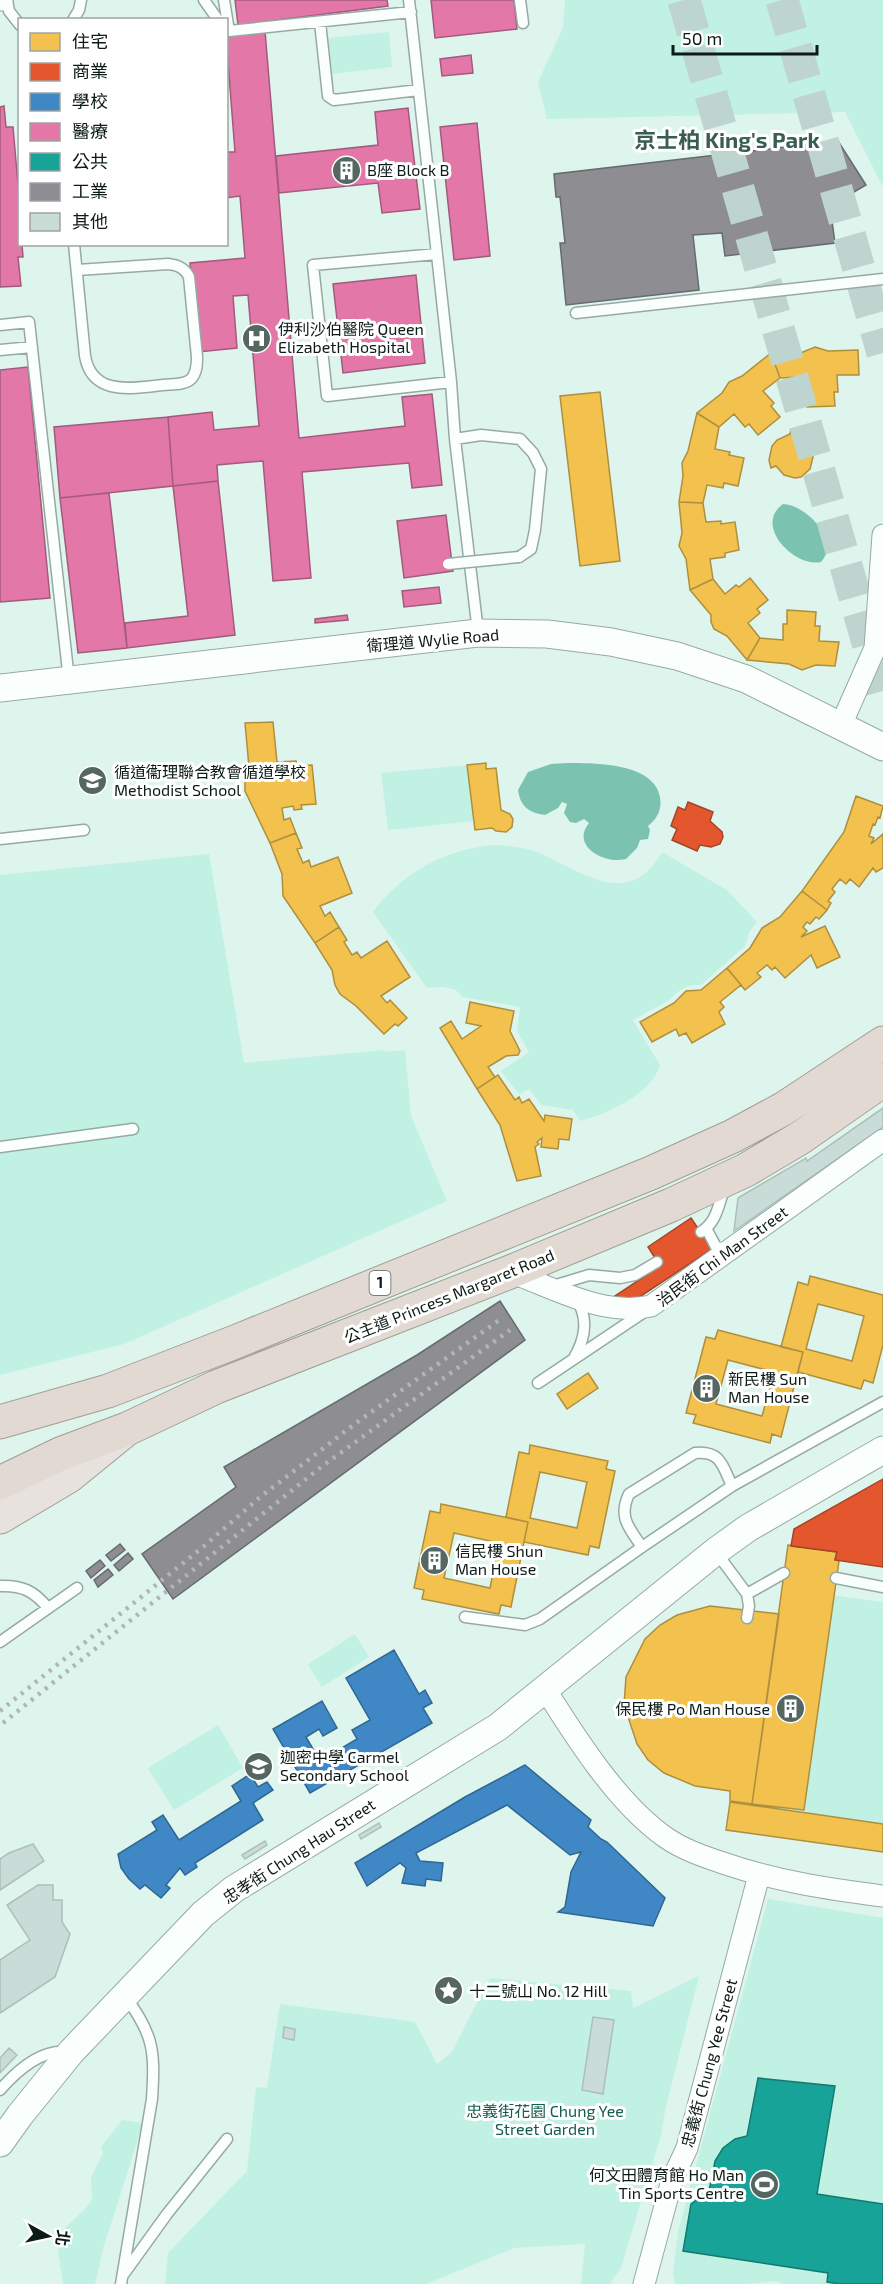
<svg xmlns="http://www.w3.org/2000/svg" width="883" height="2284" viewBox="0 0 883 2284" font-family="'Exo 2','Noto Sans TC',sans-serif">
<rect width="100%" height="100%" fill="#def5ee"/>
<path fill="#c0f1e2" d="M565 0H883V187L845 112 547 119 538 82 563 28Z
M389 32 392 67 332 74 328 38Z
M467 765 474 821 388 830 381 773Z
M494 845C509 846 525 847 539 853 585 873 629 910 662 852L727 890 757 922 750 931 745 946 701 985C681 985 681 991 667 1001 656 1008 644 1014 633 1020L660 1065C652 1094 607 1114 580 1121L573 1110 541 1105 529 1089 519 1094 501 1071 529 1052 517 1031 520 1007 463 997 456 990 443 987 427 988 373 912C402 873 445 849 494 845Z
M209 854 244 1063 384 1050 385 1052 405 1050 411 1116 447 1201 124 1344 0 1375V875Z
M788 1589 883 1602V1829L758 1814Z
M355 1634 369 1657 322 1687 308 1664Z
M218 1725 243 1768 174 1810 148 1768Z
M768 1899 883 1918V2284H783L776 2281 746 2284H675L673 2274 678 2232Z
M699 1976 665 2111 661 2135 621 2268 610 2284H581L585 2244 514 2248 426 2284H165L168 2253 247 2171 256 2087 267 2088 280 2004 415 2022 437 2064 451 2053 490 1978 631 1991 633 2008Z
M122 2120 143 2123 104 2246 95 2284H63L58 2250 64 2229 86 2208 92 2199 91 2178 103 2153 101 2147Z"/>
<path fill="#7bc3b0" d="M783 504C802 504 834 533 826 554 825 557 823 559 821 562 794 568 753 525 783 504Z
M568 763C595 763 654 763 660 797 662 809 658 818 648 826L650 830 648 839 640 840 637 848 626 859C605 865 570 846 589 823L584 819 576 823 570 822 564 813 567 804 562 802 558 808 545 815C529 813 520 806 518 790L528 772 551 764Z"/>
<path fill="#f2c14e" stroke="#ad8f3e" stroke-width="1.5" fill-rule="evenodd" d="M815 347 828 351 858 350 859 375H837L838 392H834L835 406 807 407 806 393H801L800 377 780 378 771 353 803 352Z
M771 353 780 378 763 391 774 403 771 406 780 417 758 435 749 424 745 427 734 414 719 427 697 413 722 393 729 382 742 376Z
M600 392 620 561 580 566 560 396Z
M697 413 719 427 715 449 730 452 729 455 744 458 738 486 724 483 723 488 707 485 703 503 679 502 683 476 682 463 688 451Z
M791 429 803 430V435L814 443 809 446 813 457 810 469 801 477 795 478 784 475 776 466 771 468 769 460 772 446 777 440 790 434Z
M679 502 703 503 706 522 721 521V524L735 522 739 550 725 553V557L710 559 713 579 690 590 686 559 679 546 682 533Z
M750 578 768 600 757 609 760 613 748 623 760 638 747 660 727 636 714 629 711 622V615L690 590 713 579 725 594 736 585 739 587Z
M787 610 816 612 815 626H820L819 641 839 642 835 666 816 665 802 670 789 664 747 660 760 638 783 640V624H787Z
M273 722 277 762 296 761 297 766 312 765 316 804 301 805 302 809 294 810 293 806 282 808 284 820 290 818 296 833 270 843 245 791V774L249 767 245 723Z
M486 763V769L496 768 501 810 510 814 513 819 512 827 506 832 496 831 492 828 475 830 467 765Z
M856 796 883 806 880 818 878 817 875 825 873 824 869 836 874 838 871 844 883 834V868L876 872 873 868 859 887 850 879 846 884 840 879 832 889 835 892 828 901 831 903 827 910 802 891 844 832Z
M296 833 302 848 297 849 303 863 309 860 311 867 338 857 352 893 320 906 325 916 330 912 339 927 315 943 283 896 282 874 270 843Z
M802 891 827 910 819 919 816 917 810 924 807 922 803 927 807 931 801 937 825 926 840 957 817 968 811 955 785 978 775 967 772 970 767 965 757 973 761 977 745 990 727 968 750 948 762 928 780 917Z
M339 927 347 940 344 942 352 955 357 952 361 958 387 941 410 977 381 996 387 1003 390 1000 407 1018 398 1026 395 1024 384 1034 356 1006 340 994 335 985 332 970 315 943Z
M727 968 741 985 720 1002 724 1007 719 1012 725 1024 692 1043 686 1033 679 1036 676 1029 652 1042 640 1022 674 1003 686 991 701 990Z
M470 1002 514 1011 510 1031 520 1051 518 1055 506 1056 488 1067 495 1077 477 1089 440 1028 451 1021 462 1039 481 1026 466 1023Z
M498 1075 515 1100 519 1097 522 1103 529 1099 544 1121 545 1115 572 1119 569 1140 559 1139 558 1149 541 1147 542 1138 537 1142 539 1144 535 1147 541 1176 517 1181 500 1125 477 1089Z
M810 1276 883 1295V1345L873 1383 864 1380 861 1389 798 1372 803 1352 781 1347 798 1282 808 1285ZM818 1304 864 1316 852 1361 806 1349Z
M718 1330 803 1352 781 1437 772 1434 770 1443 693 1423 696 1415 686 1413 706 1337 715 1339ZM728 1360 774 1372 762 1416 716 1404Z
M588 1373 598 1388 567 1409 557 1394Z
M530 1445 608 1461 606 1469 615 1471 599 1548 590 1546 588 1555 524 1542 528 1522 506 1517 519 1452 529 1454ZM540 1472 587 1482 577 1528 530 1518Z
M441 1504 528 1522 511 1607 501 1605 499 1614 422 1599 424 1590 414 1588 430 1511 440 1513ZM454 1533 499 1543 490 1588 444 1578Z
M788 1545 837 1552 835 1560 839 1561 804 1810 752 1804Z
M710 1606 779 1614 752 1804 730 1801V1791L695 1786 664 1773 648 1760 637 1744 624 1705 626 1677 645 1639 660 1625 677 1615Z
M730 1802 883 1824V1852L726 1830Z"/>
<path fill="#e4572e" stroke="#a34527" stroke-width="1.5" d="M688 802 713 812 710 821 722 832 723 837 720 844 711 847 700 845 697 851 672 840 677 829 671 826 678 807 685 810Z
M691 1218 712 1249 635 1300 612 1298 660 1266 648 1247Z
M883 1479V1567L835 1560 837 1552 791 1546 794 1529Z"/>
<path fill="#3f88c5" stroke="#306791" stroke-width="1.5" d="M394 1650 419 1694 425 1690 432 1703 423 1708 432 1723 310 1793 273 1729 322 1701 337 1728 323 1736 319 1729 306 1737 320 1761 357 1739 352 1730 370 1720 346 1678Z
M525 1765 591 1820 588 1827 601 1839 607 1842 665 1898 653 1926 558 1912 565 1907 571 1872 581 1852 570 1855 507 1805 416 1853 420 1861 443 1863 441 1881 426 1879 425 1886 402 1883 406 1868 400 1863 367 1886 355 1863 465 1797Z
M250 1774 258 1787 267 1782 273 1790 253 1803 263 1820 195 1863 197 1867 185 1875 180 1868 166 1885 170 1888 161 1898 145 1885 140 1889 129 1879 121 1868 118 1854 157 1830 152 1822 163 1815 179 1840 241 1801 232 1786Z"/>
<path fill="#e377a8" stroke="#a25b7c" stroke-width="1.5" d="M235 0H387L388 6 238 25Z
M431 0H514L517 29 435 38Z
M265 31 299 438 405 426 402 397 432 394 442 485 412 488 409 463 302 472 311 578 273 581 263 461 217 465 218 481 173 486 168 417 212 412 214 430 259 426 248 295 233 296 237 348 198 352 190 263 245 258 240 196 226 198V152H235L226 36Z
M471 55 473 73 442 76 440 59Z
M4 106 6 127H13L20 208V244H22L23 257H18L21 286 0 287V107Z
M408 108 420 209 382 213 378 183 279 193 276 156 378 145 375 112Z
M477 123 490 256 454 260 440 127Z
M416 275 425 363 343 373 333 284Z
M28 367 50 598 0 602V370Z
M168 417 173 486 60 498 54 427Z
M218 481 235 635 127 648 125 623 188 616 173 486Z
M109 493 127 648 78 653 60 498Z
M446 515 453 571 404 578 397 521Z
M439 587 441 603 404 607 402 591Z
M347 615 348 620 315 623V619Z"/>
<path fill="#17a398" stroke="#147a71" stroke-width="1.5" d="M758 2078 835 2086 817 2194 883 2204V2284H840L827 2282 828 2273 683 2251 691 2204 709 2191 715 2161 723 2148 735 2139 747 2136Z"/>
<path fill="#8d8d92" stroke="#666b6d" stroke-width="1.5" d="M838 141 866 185 830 206 835 243 725 256 722 233 693 235 699 290 566 305 560 243H565L560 197H556L554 174Z
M500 1301 525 1340 173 1599 142 1554 236 1487 224 1467 417 1355Z
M120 1544 125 1550 111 1561 106 1555Z
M128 1553 133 1559 119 1571 114 1565Z
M100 1560 105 1566 91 1578 86 1571Z
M108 1569 113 1575 98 1587 94 1580Z"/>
<path fill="#cadcd7" stroke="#acbfb9" stroke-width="1.5" d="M883 1108V1127L734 1231 738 1198 806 1158 807 1161Z
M379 1823 381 1827 361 1839 359 1835Z
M265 1841 267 1845 245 1859 242 1855Z
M33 1844 44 1861 0 1890V1859L9 1853Z
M38 1885H53V1900H62V1922L70 1934 55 1977 0 2013V1960L30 1940 7 1905Z
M593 2017 614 2020 603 2094 582 2090Z
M284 2027 295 2029 294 2040 283 2038Z
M9 2048 17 2055 0 2073V2058Z"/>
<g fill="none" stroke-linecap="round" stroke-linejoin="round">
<path stroke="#bed4ce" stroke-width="33" stroke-dasharray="33 16" stroke-linecap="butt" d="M684 0 883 695
M782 0 883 353"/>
<defs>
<path id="service" d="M7 0 9 11 20 25
M204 0 218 20
M224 0 229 31 411 12
M409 0 451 382 455 439 478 632
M520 0 523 23
M73 20 79 10 81 0
M320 22 328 96 334 100 419 90
M74 244 85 356C92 397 133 388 163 385 172 384 185 385 191 379 197 373 197 364 197 357L189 277C185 268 178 265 168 264L77 270
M437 254 313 265 327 396 451 382
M576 313 883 279
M0 325 29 322 69 680
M0 350 32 347
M455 439 481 435 520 439 533 453 541 469 535 530 531 549 519 557
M0 839 84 830
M0 1147 133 1129
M706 1228 716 1247 728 1249
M701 1232C718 1221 718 1204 725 1187
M553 1286 589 1275 620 1278 635 1275 657 1262
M574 1358C585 1339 589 1320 577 1300
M538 1383 644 1312
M642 1547C629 1528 618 1517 629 1494L695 1453C721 1450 723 1467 732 1486
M716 1552 747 1594 784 1573
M836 1578 883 1587
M0 1586C22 1585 34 1591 48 1608
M747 1594 749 1606 747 1618
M465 1617 525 1625 540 1619 642 1547 732 1486 883 1402
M0 1642 77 1588
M0 2090C15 2073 40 2050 65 2052
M123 2275 167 2214 227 2139
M121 2284 152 2099C155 2051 154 2035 125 1996"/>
<path id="minor" d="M0 0H2
M841 725 875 648 883 535
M510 1272C554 1288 603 1317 651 1306L883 1140
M545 1689C576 1738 617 1803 665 1837 682 1849 702 1856 723 1863 775 1881 828 1889 883 1896
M644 2284 672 2180 687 2148 759 1875"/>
<path id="tertiary" d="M0 688 478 633 547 634 611 642 677 656 746 679 883 747
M0 2143 20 2115 71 2052 203 1914 234 1889 498 1727 716 1551 748 1528 883 1450"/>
<path id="primary" d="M0 1517 69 1476 123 1432"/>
<path id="trunk" d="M0 1422 108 1391 235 1342 651 1173 733 1136 783 1109 883 1043
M0 1483 60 1454 127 1429 216 1387 510 1272 671 1205 746 1170 800 1138 883 1080"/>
</defs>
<use href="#service" stroke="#98a9a4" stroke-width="13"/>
<use href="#minor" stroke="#98a9a4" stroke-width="23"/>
<use href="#tertiary" stroke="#98a9a4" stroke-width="29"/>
<use href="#primary" stroke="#a09e93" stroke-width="35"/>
<use href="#trunk" stroke="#a09e93" stroke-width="35"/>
<use href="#service" stroke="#fafefc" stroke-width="10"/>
<use href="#minor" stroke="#fafefc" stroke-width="21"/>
<use href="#tertiary" stroke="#fafefc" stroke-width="27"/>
<use href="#primary" stroke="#e7e2dd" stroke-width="33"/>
<use href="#trunk" stroke="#e1d9d2" stroke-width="33"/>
<path stroke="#b0b6b4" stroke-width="4.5" stroke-dasharray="3 6" stroke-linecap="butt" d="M0 1711 203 1547 259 1498 356 1423 502 1318
M3 1723 321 1467 510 1330"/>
<defs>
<path id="service-bridge" d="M448 564 519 557"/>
</defs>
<use href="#service-bridge" stroke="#98a9a4" stroke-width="13" stroke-linecap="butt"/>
<use href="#service-bridge" stroke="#fafefc" stroke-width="10"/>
</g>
<defs>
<symbol id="building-disc" viewBox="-11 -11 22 22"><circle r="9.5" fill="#566762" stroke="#fff"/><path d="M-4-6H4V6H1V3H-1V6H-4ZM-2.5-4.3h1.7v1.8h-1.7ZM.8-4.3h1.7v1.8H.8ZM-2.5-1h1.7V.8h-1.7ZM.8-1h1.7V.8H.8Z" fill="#fff"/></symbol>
<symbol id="hospital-disc" viewBox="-11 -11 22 22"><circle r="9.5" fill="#566762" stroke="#fff"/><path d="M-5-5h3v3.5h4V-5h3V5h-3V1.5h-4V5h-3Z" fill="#fff"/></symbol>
<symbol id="school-disc" viewBox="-11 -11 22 22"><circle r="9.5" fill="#566762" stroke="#fff"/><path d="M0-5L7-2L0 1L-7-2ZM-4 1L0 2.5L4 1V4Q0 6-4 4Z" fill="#fff"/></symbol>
<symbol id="sight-disc" viewBox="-11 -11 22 22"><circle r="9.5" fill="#566762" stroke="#fff"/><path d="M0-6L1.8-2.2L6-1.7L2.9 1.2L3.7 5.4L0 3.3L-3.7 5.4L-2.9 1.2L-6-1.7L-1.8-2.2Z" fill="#fff"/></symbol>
<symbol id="stadium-disc" viewBox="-11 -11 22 22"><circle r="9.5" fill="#566762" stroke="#fff"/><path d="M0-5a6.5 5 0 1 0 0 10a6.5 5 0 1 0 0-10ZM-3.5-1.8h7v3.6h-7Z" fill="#fff"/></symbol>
</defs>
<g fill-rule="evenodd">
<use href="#building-disc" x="330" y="154" width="33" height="33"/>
<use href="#hospital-disc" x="240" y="322" width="33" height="33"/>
<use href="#school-disc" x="76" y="764" width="33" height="33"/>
<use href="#building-disc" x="690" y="1372" width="33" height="33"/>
<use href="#building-disc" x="418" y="1544" width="33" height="33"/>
<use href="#building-disc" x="774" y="1692" width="33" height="33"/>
<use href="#school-disc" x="242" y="1750" width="33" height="33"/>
<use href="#sight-disc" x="432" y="1974" width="33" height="33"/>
<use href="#stadium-disc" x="748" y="2168" width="33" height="33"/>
</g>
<g text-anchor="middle" stroke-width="6" stroke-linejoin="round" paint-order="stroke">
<rect fill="#fff" stroke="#555f5d" stroke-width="1.5" x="369.5" y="1271" width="21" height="24" rx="4.5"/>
<g font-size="15" font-weight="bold" fill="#0c1b17">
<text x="380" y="1288">1</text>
</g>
<g font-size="16" fill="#0c1b17" stroke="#fff" text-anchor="start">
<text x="367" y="176">B座 Block B</text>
<text x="278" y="335">伊利沙伯醫院 Queen<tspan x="278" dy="18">Elizabeth Hospital</tspan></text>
<text x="114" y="778">循道衞理聯合教會循道學校<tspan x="114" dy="18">Methodist School</tspan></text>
<text x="728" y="1385">新民樓 Sun<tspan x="728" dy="18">Man House</tspan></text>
<text x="455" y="1557">信民樓 Shun<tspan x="455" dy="18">Man House</tspan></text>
<text x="770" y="1715" text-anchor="end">保民樓 Po Man House</text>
<text x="280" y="1763">迦密中學 Carmel<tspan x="280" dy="18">Secondary School</tspan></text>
<text x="469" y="1997">十二號山 No. 12 Hill</text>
<text x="744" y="2181" text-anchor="end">何文田體育館 Ho Man<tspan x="744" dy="18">Tin Sports Centre</tspan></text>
</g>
<g font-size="16" fill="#0c1b17" stroke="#fff">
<text transform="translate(433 640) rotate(-5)" y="6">衛理道 Wylie Road</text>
<text transform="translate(722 1256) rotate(-36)" y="6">治民街 Chi Man Street</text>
<text transform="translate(449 1296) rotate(-22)" y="6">公主道 Princess Margaret Road</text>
<text transform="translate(299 1851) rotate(-33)" y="6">忠孝街 Chung Hau Street</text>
<text transform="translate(709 2063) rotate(-75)" y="6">忠義街 Chung Yee Street</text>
</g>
<g font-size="16" fill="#135d4d" stroke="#fff">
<text x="545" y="2117">忠義街花園 Chung Yee<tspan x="545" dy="18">Street Garden</tspan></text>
</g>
<g font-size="22" font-weight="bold" fill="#385d52" stroke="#fff">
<text x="727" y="148">京士柏 King's Park</text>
</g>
</g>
<rect x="18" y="18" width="210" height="228" fill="#ffffff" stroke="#9ea4a2" stroke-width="1.5"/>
<rect x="30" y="33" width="30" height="18" fill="#f2c14e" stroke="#9ea4a2" stroke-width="1.5"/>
<text x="72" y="48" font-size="18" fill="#0c1b17">住宅</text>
<rect x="30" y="63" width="30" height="18" fill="#e4572e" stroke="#9ea4a2" stroke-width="1.5"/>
<text x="72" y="78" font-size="18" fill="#0c1b17">商業</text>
<rect x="30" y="93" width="30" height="18" fill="#3f88c5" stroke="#9ea4a2" stroke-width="1.5"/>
<text x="72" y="108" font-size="18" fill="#0c1b17">學校</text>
<rect x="30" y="123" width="30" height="18" fill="#e377a8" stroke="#9ea4a2" stroke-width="1.5"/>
<text x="72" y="138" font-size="18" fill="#0c1b17">醫療</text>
<rect x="30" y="153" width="30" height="18" fill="#17a398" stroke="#9ea4a2" stroke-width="1.5"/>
<text x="72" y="168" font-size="18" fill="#0c1b17">公共</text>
<rect x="30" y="183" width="30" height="18" fill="#8d8d92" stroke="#9ea4a2" stroke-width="1.5"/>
<text x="72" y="198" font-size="18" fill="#0c1b17">工業</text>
<rect x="30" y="213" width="30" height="18" fill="#cadcd7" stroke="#9ea4a2" stroke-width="1.5"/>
<text x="72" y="228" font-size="18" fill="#0c1b17">其他</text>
<g transform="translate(48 2236) rotate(98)" stroke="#ffffff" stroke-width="4.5" paint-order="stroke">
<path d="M0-4.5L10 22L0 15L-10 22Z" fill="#0c1b17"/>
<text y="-9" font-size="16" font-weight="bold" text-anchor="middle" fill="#0c1b17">北</text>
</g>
<path d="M673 45v9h144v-9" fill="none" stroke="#0c1b17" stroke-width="3"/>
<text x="682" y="45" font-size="18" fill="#0c1b17" stroke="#ffffff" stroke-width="4.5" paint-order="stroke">50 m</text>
</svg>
